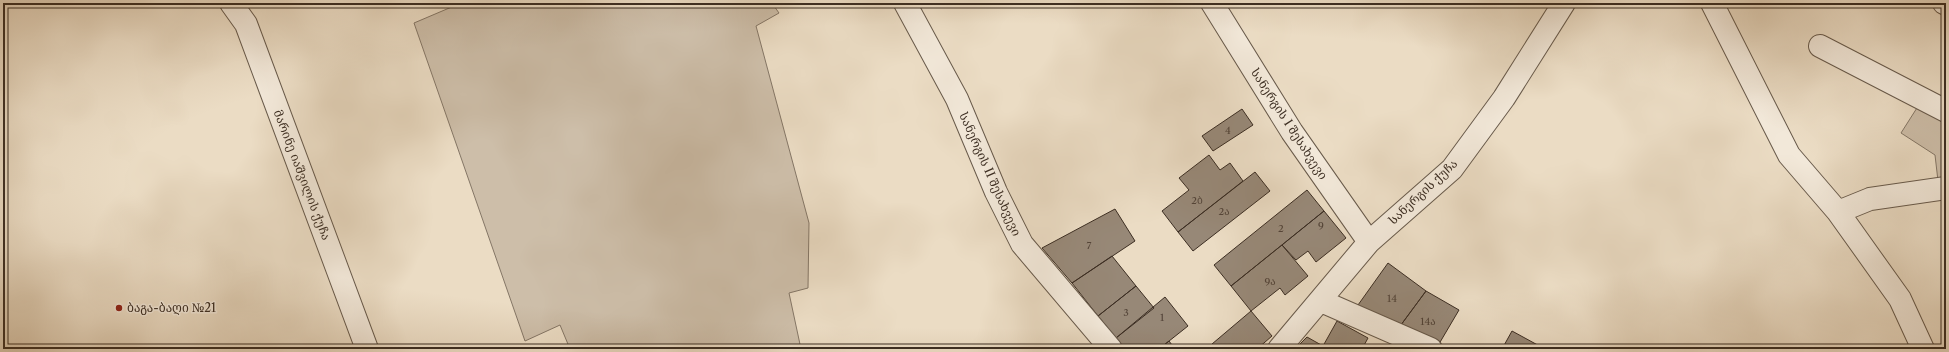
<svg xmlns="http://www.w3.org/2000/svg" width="1949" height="352" viewBox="0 0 1949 352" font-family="'Libre Caslon Text','Noto Serif Georgian',serif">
<rect width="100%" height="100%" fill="#ebdcc4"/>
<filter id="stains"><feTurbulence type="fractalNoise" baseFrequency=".005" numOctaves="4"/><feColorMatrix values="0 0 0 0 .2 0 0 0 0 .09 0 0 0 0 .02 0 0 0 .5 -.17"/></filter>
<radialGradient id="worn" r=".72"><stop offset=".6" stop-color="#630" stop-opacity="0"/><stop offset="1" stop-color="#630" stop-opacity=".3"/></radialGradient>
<path fill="#cdbea9" stroke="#847666" d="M461 3H772L779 13 756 26 809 223 808 288 789 293 801 349H570L560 325 525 341 414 23Z
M1922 100 1946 116V180L1938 181 1935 155 1901 133Z"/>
<path fill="#978877" stroke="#3c2e23" d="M1242 109 1253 125 1213 151 1202 136Z
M1209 155 1220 170 1230 163 1243 181 1178 232 1162 211 1189 190 1179 178Z
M1255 172 1270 191 1193 251 1178 232Z
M1307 190 1324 211 1231 286 1214 265Z
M1115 209 1135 241 1072 283 1042 248Z
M1324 211 1346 238 1316 262 1308 251 1296 260 1282 245Z
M1282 245 1308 276 1285 295 1280 288 1251 311 1231 286Z
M1112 256 1136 286 1098 316 1072 283Z
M1388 263 1426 291 1395 333 1358 305Z
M1136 286 1154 308 1116 338 1098 316Z
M1426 291 1459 310 1436 349 1395 333Z
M1165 297 1188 326 1159 349H1125L1116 338Z
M1251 311 1272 336 1257 349H1216L1212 344Z
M1337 321 1368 338 1362 349H1295L1307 337 1323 346Z
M1512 331 1545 349H1502Z
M1169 341 1175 349H1159Z"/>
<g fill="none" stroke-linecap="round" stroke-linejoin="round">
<defs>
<path id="minor" d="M231 3 246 24 367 349
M905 3 957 99 996 192 1022 244 1111 349
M1212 3 1292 132 1369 242
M1712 3 1789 155 1838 212 1900 299 1923 349
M1944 3 1946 4
M1820 46 1946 111
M1838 212 1870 199 1946 188
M1321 301 1431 349
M1279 349 1369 242 1452 169 1504 98 1564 3"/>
</defs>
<use href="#minor" stroke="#685a4b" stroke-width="24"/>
<use href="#minor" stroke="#f2e8d9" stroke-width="22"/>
</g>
<circle fill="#8f2418" stroke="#f2e8d9" stroke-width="1.5" cx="119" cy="308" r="4"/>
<g text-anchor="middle" stroke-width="3" stroke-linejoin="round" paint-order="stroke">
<g font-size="10" fill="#534438">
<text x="1228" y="134">4</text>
<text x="1197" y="204">2ბ</text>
<text x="1224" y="215">2ა</text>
<text x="1321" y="229">9</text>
<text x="1281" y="232">2</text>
<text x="1089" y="249">7</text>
<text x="1270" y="285">9ა</text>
<text x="1392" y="302">14</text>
<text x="1126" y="316">3</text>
<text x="1162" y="321">1</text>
<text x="1428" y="325">14ა</text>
</g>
<g font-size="12" fill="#3c2e23" stroke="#f2e8d9">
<text transform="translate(1289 124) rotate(57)" y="4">სანერგის I შესახვევი</text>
<text transform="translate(990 174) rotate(66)" y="4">სანერგის II შესახვევი</text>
<text transform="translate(302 175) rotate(69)" y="4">მარინე იაშვილის ქუჩა</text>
<text transform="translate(1423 192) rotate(-43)" y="4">სანერგის ქუჩა</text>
</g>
<g font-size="12" fill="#3c2e23" stroke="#f2e8d9" text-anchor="start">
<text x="127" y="312">ბაგა-ბაღი №21</text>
</g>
</g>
<rect width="1949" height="352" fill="none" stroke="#ebdcc4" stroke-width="16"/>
<rect x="4" y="4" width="1941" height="344" fill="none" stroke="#3c2e23" stroke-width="2"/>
<rect x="8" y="8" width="1933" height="336" fill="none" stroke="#3c2e23"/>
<rect width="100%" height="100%" filter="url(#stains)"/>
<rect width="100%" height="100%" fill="url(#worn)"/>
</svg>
